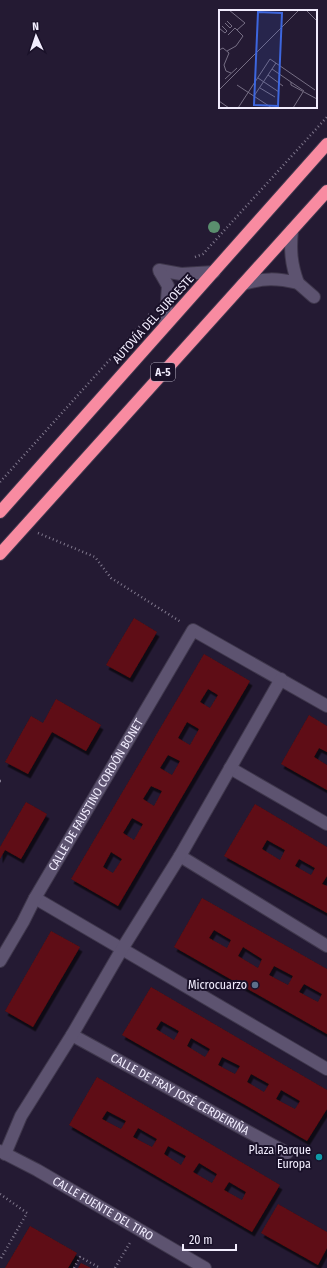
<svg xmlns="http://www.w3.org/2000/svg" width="327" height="1268" viewBox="0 0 327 1268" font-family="'Fira Sans Condensed',sans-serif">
<defs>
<filter id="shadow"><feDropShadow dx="2.5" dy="4.5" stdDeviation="0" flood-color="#0009"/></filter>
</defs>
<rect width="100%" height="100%" fill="#241a33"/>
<path fill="#5f0c12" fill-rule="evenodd" filter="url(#shadow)" d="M134 618 157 632 130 678 106 665Z
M204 654 250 681 118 906 71 879ZM208 689 218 695 210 708 200 702ZM187 722 199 729 190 745 178 738ZM168 755 180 761 172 775 160 768ZM151 786 162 791 154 806 143 799ZM132 818 143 824 134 840 123 833ZM111 852 122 859 113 873 103 867Z
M56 699 101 725 86 751 52 732 28 774 5 762 31 716 43 723Z
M309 715 327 726V752L319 748 314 757 327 765V790L281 764Z
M26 802 47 814 21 859 5 850 0 859V847Z
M255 804 327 847V876L322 884 327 886V913L224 856ZM267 840 285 850 280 860 262 849ZM299 859 315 868 311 875 295 866Z
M202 898 327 969V1034L174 947ZM214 930 231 940 227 948 209 938ZM243 947 262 959 258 968 238 956ZM274 966 293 976 288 985 269 975ZM304 984 322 994 318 1002 299 992Z
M51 931 80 947 33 1027 5 1011Z
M151 987 327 1090V1109L307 1141 247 1106 122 1035ZM161 1021 179 1031 174 1040 156 1029ZM191 1038 210 1049 205 1057 187 1046ZM222 1057 240 1066 235 1074 218 1065ZM251 1074 269 1084 264 1092 247 1082ZM281 1090 300 1101 295 1109 276 1099Z
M97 1077 280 1185 252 1232 69 1125ZM107 1111 126 1121 121 1129 102 1119ZM138 1128 157 1139 152 1147 133 1137ZM168 1146 186 1156 181 1165 164 1154ZM199 1163 217 1174 212 1183 193 1172ZM229 1182 246 1192 242 1200 224 1190Z
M278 1204 327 1232V1248L318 1265 261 1233Z
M30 1226 77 1253 68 1268H5Z
M81 1263 91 1268H78Z"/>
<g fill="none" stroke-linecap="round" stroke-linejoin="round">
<defs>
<g id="minor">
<path d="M160 272 159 270 181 274 214 272"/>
<path d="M160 272 168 286 165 326"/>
<path d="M298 283 314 297"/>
<path d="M243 284C264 278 276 278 298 283 291 264 290 250 292 230"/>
<path d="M230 768 327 824"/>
<path d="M180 856 327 946"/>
<path d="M35 898 327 1069"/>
<path id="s1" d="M0 961 23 922 35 898 193 630 327 706"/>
<path id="s2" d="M72 1035 287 1153"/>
<path id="s3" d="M0 1151 37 1170 205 1268"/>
<path d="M5 1154 21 1116 72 1035 122 949 180 856 281 679"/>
</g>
<path id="highway" d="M0 512 327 144
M0 554 327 191"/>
</defs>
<use href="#minor" stroke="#3f374c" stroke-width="14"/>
<use href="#highway" stroke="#3f374c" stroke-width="14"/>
<path stroke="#81798e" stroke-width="2.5" stroke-dasharray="1 3" stroke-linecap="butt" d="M195 257 203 254 327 117
M0 482 148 317 150 312
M38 533 95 557 111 578 181 622
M0 781H1
M0 1194 27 1213 0 1260
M74 1268 80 1257 100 1268
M115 1268 131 1241"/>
<use href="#minor" stroke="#5d5370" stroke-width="12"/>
<use href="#highway" stroke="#f88ba1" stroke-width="12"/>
</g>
<circle fill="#5a8e6e" cx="214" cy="227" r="6"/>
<circle fill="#5c6f8a" stroke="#1a1129" stroke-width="1.5" cx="255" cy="985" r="4"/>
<circle fill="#0f9aa8" stroke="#1a1129" stroke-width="1.5" cx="319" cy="1157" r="4"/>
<g text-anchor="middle" stroke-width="4" stroke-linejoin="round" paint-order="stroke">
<rect fill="#1a1129" stroke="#b1abbe" stroke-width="1" x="151" y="363" width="24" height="18" rx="3"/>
<g font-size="11" font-weight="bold" fill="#f2edfe">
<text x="163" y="376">A-5</text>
</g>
<g font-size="12" fill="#f2edfe" stroke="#1a1129">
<text transform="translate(153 319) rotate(-48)" y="4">AUTOVÍA DEL SUROESTE</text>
<text dy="4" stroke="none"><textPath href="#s1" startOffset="192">CALLE DE FAUSTINO CORDÓN BONET</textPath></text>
<text dy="4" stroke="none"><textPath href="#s2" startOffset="123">CALLE DE FRAY JOSÉ CERDEIRIÑA</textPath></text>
<text dy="4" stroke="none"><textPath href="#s3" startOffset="118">CALLE FUENTE DEL TIRO</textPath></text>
</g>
<g font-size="12" fill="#f2edfe" stroke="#1a1129" text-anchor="end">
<text x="247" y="989">Microcuarzo</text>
<text x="311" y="1154">Plaza Parque<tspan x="311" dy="14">Europa</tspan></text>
</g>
</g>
<g transform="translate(219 10)">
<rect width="98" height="98" fill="#241a33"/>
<path fill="none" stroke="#766e84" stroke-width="1" d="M87 0 98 11M6 13 11 18 13 16 8 11M0 18 6 23 8 21 3 16M9 25 16 18 18 20M0 40 4 38 10 43 5 55 7 61 12 63M8 41 17 36 24 26 18 20 26 13 10 0M53 59 85 81M49 65 64 76M39 68 60 82M6 69 18 58M72 72V75L98 89M18 75 53 98M41 78 56 87M0 80 80 0M35 86 57 53M0 91 10 98M19 98 51 49 96 80M74 98 84 82"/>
<path fill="#3d66de" fill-opacity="0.15" stroke="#3d66de" stroke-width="2" d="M39 2 63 3 59 96 35 95Z"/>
<rect width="98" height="98" fill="none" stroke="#f2edfe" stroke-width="2"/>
</g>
<g transform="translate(36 36) rotate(357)" stroke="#1a1129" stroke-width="3" paint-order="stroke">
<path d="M0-3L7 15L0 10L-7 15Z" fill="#f2edfe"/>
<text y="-6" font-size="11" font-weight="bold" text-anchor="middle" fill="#f2edfe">N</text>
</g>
<path d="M183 1244v6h53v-6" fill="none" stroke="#f2edfe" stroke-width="2"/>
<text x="189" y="1244" font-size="12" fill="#f2edfe" stroke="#1a1129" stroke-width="3" paint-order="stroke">20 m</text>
</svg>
